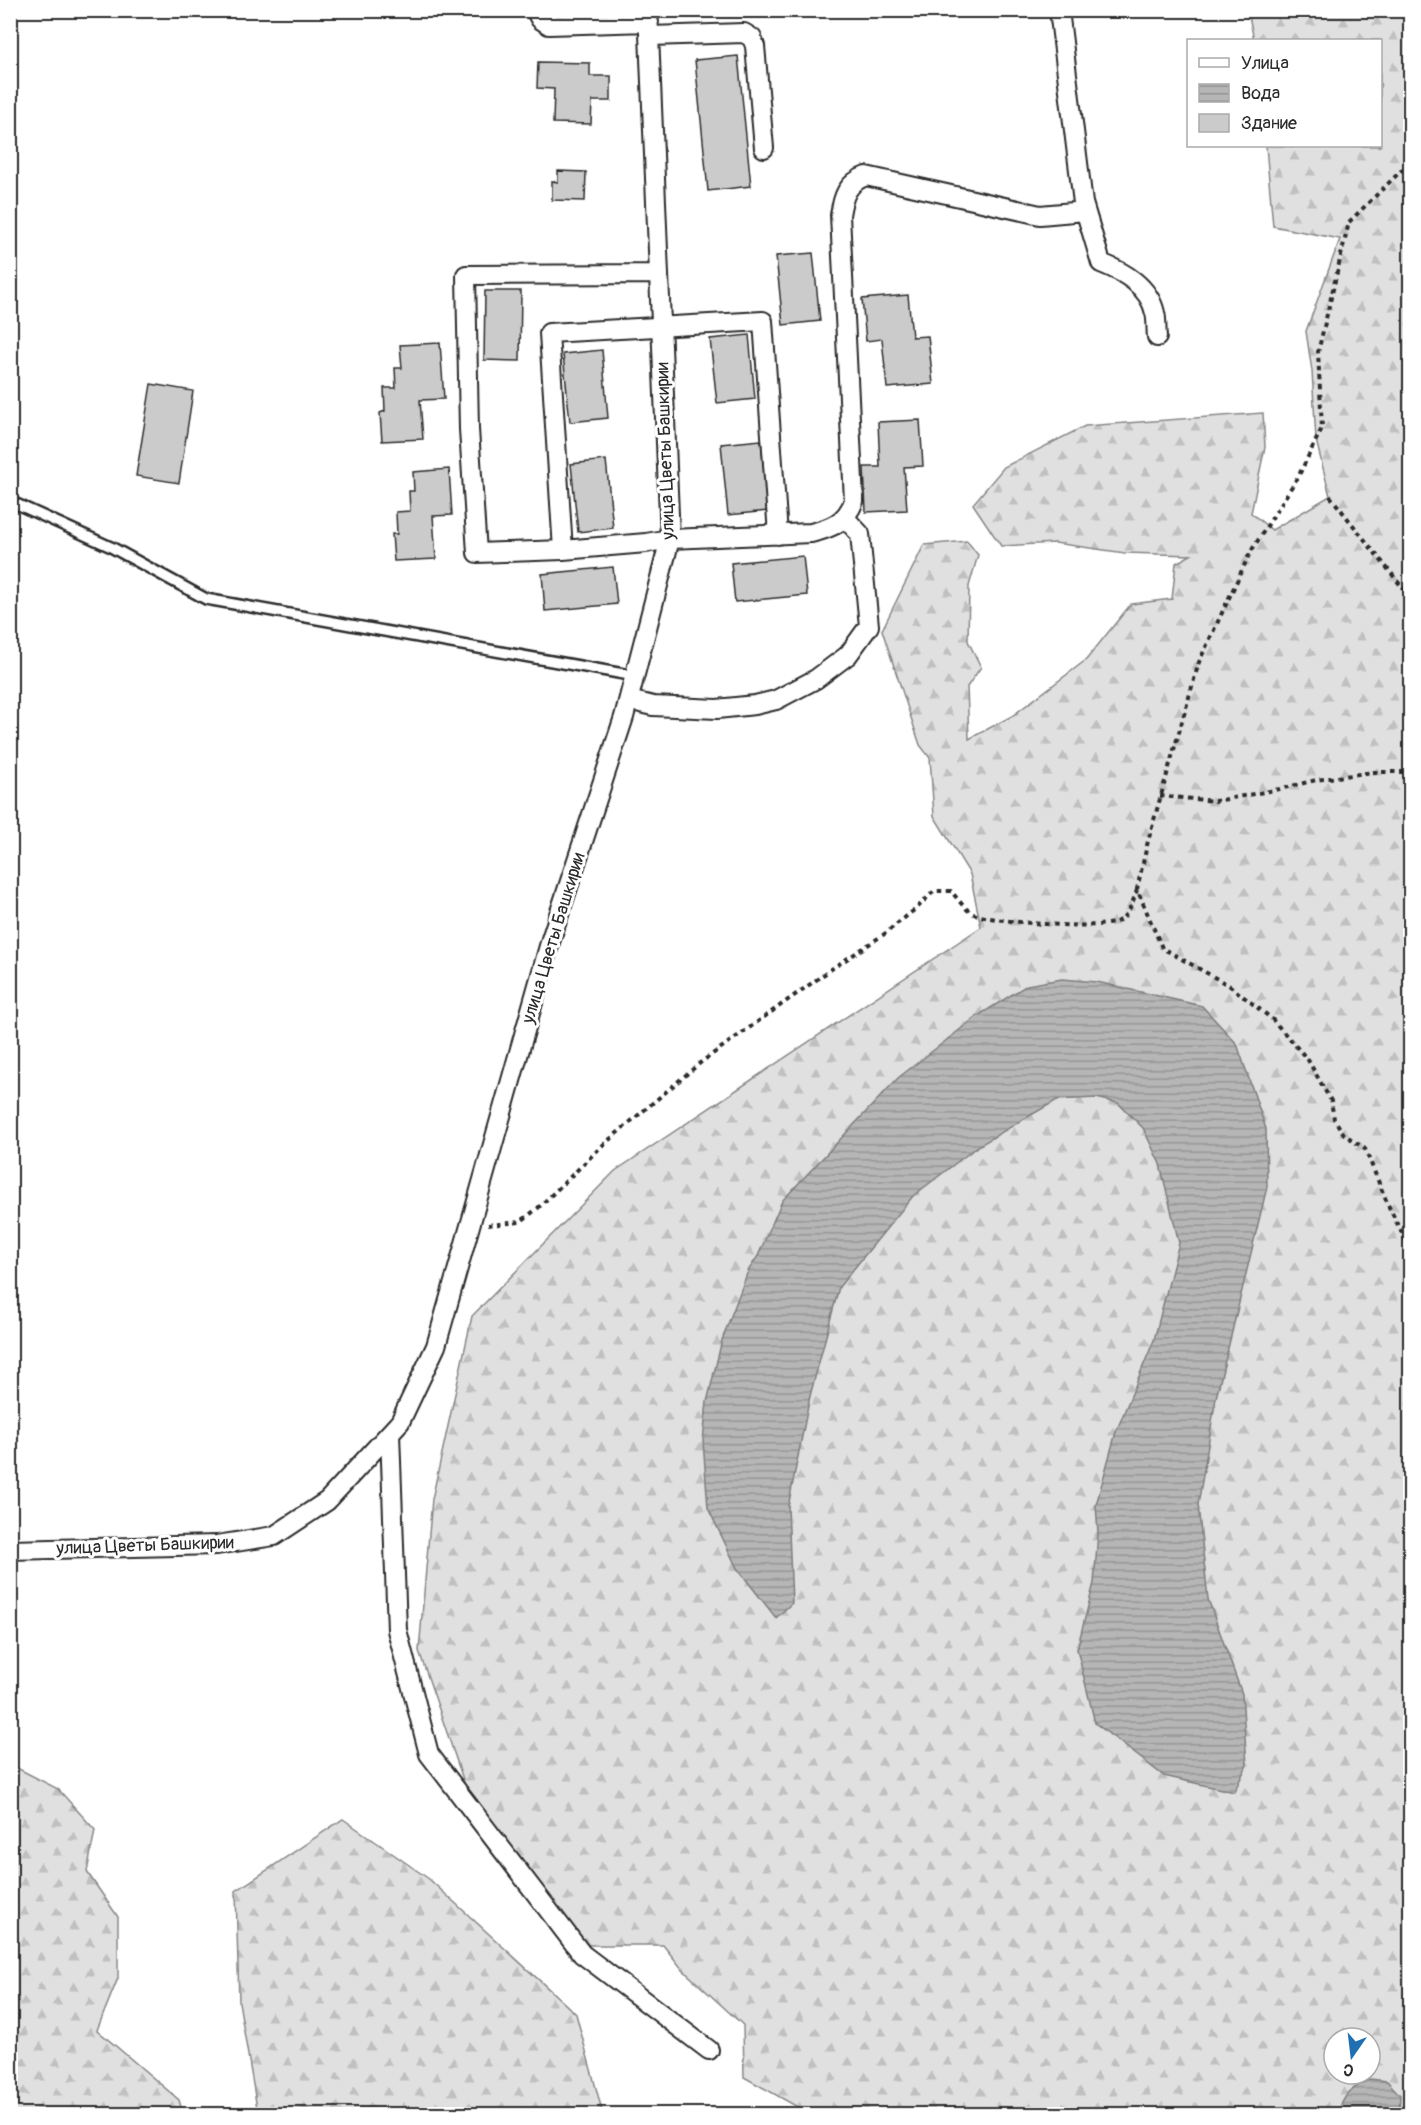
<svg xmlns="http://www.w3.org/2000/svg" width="1421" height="2125" viewBox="0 0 1421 2125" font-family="Pangolin,sans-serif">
<defs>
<pattern id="forest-firs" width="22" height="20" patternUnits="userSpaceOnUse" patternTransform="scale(1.5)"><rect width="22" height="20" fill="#e0e0e0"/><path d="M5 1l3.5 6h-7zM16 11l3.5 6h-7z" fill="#c0c0c0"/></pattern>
<pattern id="water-rules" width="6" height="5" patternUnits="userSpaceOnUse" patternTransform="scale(1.5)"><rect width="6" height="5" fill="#b6b6b6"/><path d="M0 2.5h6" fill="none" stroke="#949494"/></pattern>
</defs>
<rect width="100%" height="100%" fill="#fff"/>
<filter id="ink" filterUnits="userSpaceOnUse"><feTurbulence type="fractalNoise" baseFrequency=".0167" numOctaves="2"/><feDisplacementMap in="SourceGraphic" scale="12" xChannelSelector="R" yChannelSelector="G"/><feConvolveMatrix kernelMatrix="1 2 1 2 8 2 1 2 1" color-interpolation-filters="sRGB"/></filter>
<g filter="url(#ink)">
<path fill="url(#forest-firs)" stroke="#868686" stroke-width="1.5" fill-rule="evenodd" d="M1248 11H1410V2114H810L744 2077 743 2025 683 1970 663 1945H588L479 1826 419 1651 432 1499 472 1316 615 1171 981 927 970 874 934 816 930 758 920 745 882 630 924 545 967 541 978 555 969 586 968 641 981 667 967 687 969 739 1012 716 1086 660 1131 604 1172 599 1176 563 1191 555 1125 553 1055 543 1001 546 973 504 1004 467 1085 426 1263 413 1265 447 1251 513 1272 530 1330 496 1316 440 1312 371 1306 331 1340 239 1273 226 1266 146H1380V40H1254ZM1334 2038H1370V2074H1334Z
M11 1765 58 1789 95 1830 87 1872 118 1917V1978L97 2030 179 2100 183 2114H11Z
M343 1819 429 1879 576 2014 603 2114H258L239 2002 236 1891Z"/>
<path fill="url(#water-rules)" stroke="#7e7e7e" stroke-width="1.5" d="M1062 979 1097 982 1202 1006 1237 1044 1266 1129 1267 1187 1216 1398 1198 1505 1208 1599 1242 1694 1247 1765 1234 1792 1164 1776 1095 1723 1077 1649 1094 1583 1098 1533 1096 1505 1116 1432 1154 1340 1179 1243 1160 1164 1143 1128 1118 1103 1096 1098 1057 1100 978 1146 913 1196 839 1287 810 1396 788 1507 792 1603 776 1618 737 1568 708 1508 703 1441 707 1402 722 1340 748 1271 758 1256 782 1201 898 1078 976 1017 1027 985Z
M1370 2079 1387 2081 1400 2095 1399 2114H1338C1344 2093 1351 2089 1370 2079Z"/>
<path fill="#cbcbcb" stroke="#2b2b2b" stroke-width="1.5" d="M738 56 751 186 708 191 695 60Z
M538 62 590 63V76H611V101H592L591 124 553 123 554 89 537 88Z
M558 171 586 172 585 201 552 200V181L558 182Z
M813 253 820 321 783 325 776 256Z
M485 291H521L520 361 484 360Z
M908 295 912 337 928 336 933 384 887 388 882 339 866 341 862 299Z
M749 335 755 399 717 403 710 339Z
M440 343 444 399 420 400 423 439 382 441 380 413 385 411 384 388H396L395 368H402L400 345Z
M602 350 608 418 570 422 563 354Z
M151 384 193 391 179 483 136 476Z
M920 420 923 466 904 467 907 510 866 512 864 467H880L878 422Z
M761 440 768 511 728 515 721 444Z
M606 460 613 528 578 532 571 464Z
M449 469 452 515 433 516 436 559 394 561 392 534H397L396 512 410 511 409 491H414L413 472Z
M803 556 807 595 735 602 731 563Z
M613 567 617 604 545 611 542 574Z"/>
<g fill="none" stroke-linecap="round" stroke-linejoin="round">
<defs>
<path id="service" d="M10 501 111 547 206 599 635 676"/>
<path id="minor" d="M535 10 540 19 549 25 649 22
M1059 10 1083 203 1101 263C1124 272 1149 286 1155 313 1157 320 1156 329 1157 337
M650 36 744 33 752 38 755 46 764 148
M778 535 763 321 549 333 563 550 646 543 670 539 811 533C832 528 846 522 854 501L840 215C843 196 847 183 866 176L1040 215 1085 211
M563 550 477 553 469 429 466 275 659 274
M629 700 653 706 717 709 755 705 776 700 816 679 848 655 869 626 860 534 845 518
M390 1433 397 1630 429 1754 582 1954 709 2050
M10 1550 217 1545 274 1536 327 1501 400 1422 436 1346 551 939 624 717 670 539 648 10"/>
</defs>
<use href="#service" stroke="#2b2b2b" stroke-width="14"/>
<use href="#minor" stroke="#2b2b2b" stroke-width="22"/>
<path stroke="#2b2b2b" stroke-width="4" stroke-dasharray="4.5 4.5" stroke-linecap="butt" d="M1410 162 1349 222 1318 352 1322 428 1299 475 1250 553 1199 662 1148 841 1137 889 1162 948 1230 986 1272 1019 1308 1060 1331 1101 1334 1119 1344 1134 1365 1149 1388 1205 1410 1249
M1330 496 1410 597
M1160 796 1216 801 1280 789 1316 780 1373 772H1410
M488 1225 520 1222 538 1208 603 1145 700 1063 830 970 883 935 918 907 934 891H951C957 898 966 911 974 914 993 922 1103 931 1118 921 1129 915 1133 901 1137 890"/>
<use href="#service" stroke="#fff" stroke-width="9"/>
<use href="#minor" stroke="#fff" stroke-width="18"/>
</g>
</g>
<g text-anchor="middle" stroke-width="6" stroke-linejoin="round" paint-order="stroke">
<g font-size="18" fill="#2b2b2b" stroke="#fff">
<text transform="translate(665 451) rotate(-92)" y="6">улица Цветы Башкирии</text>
<text transform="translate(553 938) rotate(-73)" y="6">улица Цветы Башкирии</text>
<text transform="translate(145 1545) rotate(-2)" y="6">улица Цветы Башкирии</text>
</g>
</g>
<rect width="1421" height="2125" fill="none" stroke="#fff" stroke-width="36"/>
<rect x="18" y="18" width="1385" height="2089" fill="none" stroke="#2b2b2b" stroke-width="2" filter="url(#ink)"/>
<rect x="1187" y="39" width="195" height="108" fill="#ffffff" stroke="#aaaaaa" stroke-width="1.5"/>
<rect x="1199" y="58" width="30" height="9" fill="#ffffff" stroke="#aaaaaa" stroke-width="1.5"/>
<text x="1241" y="69" font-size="18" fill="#2b2b2b">Улица</text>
<rect x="1199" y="84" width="30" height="18" fill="url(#water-rules)" stroke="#aaaaaa" stroke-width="1.5"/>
<text x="1241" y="99" font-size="18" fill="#2b2b2b">Вода</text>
<rect x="1199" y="114" width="30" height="18" fill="#cbcbcb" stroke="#aaaaaa" stroke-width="1.5"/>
<text x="1241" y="129" font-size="18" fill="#2b2b2b">Здание</text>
<g transform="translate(1352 2056) rotate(194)"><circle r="28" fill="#ffffff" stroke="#aaaaaa" stroke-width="1.5"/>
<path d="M0-4.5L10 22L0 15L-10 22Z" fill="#1f6fb2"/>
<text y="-9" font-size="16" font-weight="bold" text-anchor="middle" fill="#2b2b2b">С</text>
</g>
</svg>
